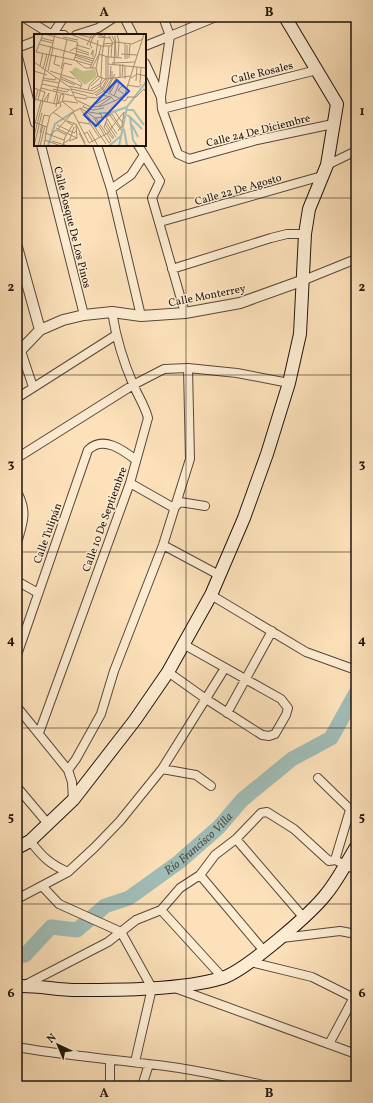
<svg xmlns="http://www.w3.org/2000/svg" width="373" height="1103" viewBox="0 0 373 1103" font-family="Vollkorn,serif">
<rect width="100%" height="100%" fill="#fce1ba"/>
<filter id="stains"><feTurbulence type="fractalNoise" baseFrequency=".005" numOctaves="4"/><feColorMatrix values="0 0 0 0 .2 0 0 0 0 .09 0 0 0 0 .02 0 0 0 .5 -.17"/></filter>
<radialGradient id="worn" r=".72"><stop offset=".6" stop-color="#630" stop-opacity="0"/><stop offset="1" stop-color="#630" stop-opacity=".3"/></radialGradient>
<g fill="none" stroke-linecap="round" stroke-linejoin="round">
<path stroke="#a0bcb6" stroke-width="15" id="s1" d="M17 956 25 955 51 927 77 930 105 906 129 898 179 862 219 827 242 800 292 759 331 738 356 693"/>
<defs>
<path id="minor" d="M23 17 52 35 64 17
M124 17 133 35
M216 17 170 36 161 97 162 109 178 154 189 159 257 140 333 124
M51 35H64
M76 35 98 28 115 17
M145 46 170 36 163 17
M17 48 35 41
M17 53 35 123
M145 63 161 97
M162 109 317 70
M41 145 84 315
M97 145 111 189 141 316
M138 145 160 181 152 198 185 313
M327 165 356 151
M111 189 131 175 144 155
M160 222 322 176
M172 269 271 238 287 234H305
M304 280 356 259
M21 351 33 387
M17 398 116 335
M17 458 133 385 164 369 188 368 237 373 289 383
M130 483 174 508 180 502 205 506
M17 492C28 512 23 522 17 543
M163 545 219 575
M17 581 38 593
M211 595 306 652 356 670
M17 655 88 450C103 435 123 450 136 460
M168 672 206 699 262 735 269 736 275 734 286 715 288 708 281 699 183 644
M17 707 68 770 72 782 73 800
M227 713 272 631
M39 733 130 483 148 418C145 406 138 396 133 384 123 361 116 337 112 312
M162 769 196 775 211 786
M68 770 76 759 101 714 114 671 163 545 190 459 188 368
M318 778 356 815
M17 787 49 825
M236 839 304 918
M30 841C42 856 49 864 68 872
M335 860 350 810
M200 875 264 951
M42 886 59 904 121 932 152 988 135 1062
M17 899 68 872 95 847 120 821 162 769 225 668
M161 910 223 978
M282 938 340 931 356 934
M250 962 312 977 356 999
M25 985 108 942 136 920 161 910 180 888 200 875 215 855 236 839 261 813 267 812 294 829 329 861 335 860 356 870
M175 988 356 1054
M329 1044 353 999
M17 1047C60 1055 104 1058 148 1064 188 1068 228 1077 268 1086
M110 1060V1086
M142 1086 149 1064"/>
<path id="tertiary" d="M17 247 40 330
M17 354 40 330 63 320 84 315 112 312 141 316 185 313 240 303 304 280"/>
<path id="secondary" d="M17 848 30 841 73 800 135 720 168 672 211 595 244 518 267 454 289 383 300 334 305 234 309 209 327 165 337 104 285 17
M17 986C37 985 57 990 77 990 120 990 182 990 222 978 245 971 312 913 327 893 338 879 347 862 356 847"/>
</defs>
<use href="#minor" stroke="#574738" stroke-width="10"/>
<use href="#tertiary" stroke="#574738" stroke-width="12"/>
<use href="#secondary" stroke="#20140c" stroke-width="14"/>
<use href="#minor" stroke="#fdecd2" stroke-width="8"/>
<use href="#tertiary" stroke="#fdecd2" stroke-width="10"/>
<use href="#secondary" stroke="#fdecd2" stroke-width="12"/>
</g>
<path fill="none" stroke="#20140c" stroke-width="1" stroke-opacity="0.55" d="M186 17V1086M17 198H356M17 375H356M17 552H356M17 728H356M17 904H356"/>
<g text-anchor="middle" stroke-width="3" stroke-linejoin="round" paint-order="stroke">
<g font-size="11" fill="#20140c" stroke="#fdecd2">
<text transform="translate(262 72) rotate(-14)" y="4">Calle Rosales</text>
<text transform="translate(258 130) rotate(-14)" y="4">Calle 24 De Diciembre</text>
<text transform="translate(238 189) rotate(-16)" y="4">Calle 22 De Agosto</text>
<text transform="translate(73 227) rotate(76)" y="4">Calle Bosque De Los Pinos</text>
<text transform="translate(207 295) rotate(-11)" y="4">Calle Monterrey</text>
<text transform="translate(104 519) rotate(-70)" y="4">Calle 10 De Septiembre</text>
<text transform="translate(47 533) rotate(-70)" y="4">Calle Tulipán</text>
</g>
<g font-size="12" font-style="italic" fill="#4d4f48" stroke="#fdecd2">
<text dy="4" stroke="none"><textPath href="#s1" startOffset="223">Río Francisco Villa</textPath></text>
</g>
</g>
<g transform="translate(34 34)">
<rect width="112" height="112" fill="#fce1ba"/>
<path d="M41 33 49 37 61 35 63 42 51 51 37 38Z" fill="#c6c18b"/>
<path fill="none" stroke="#a0bcb6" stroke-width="2" d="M93 76H99L110 91M65 79H76L93 73M93 81 96 83 99 106 103 112M96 83 108 95M98 91 104 103M90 95 93 112M14 112 21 90 39 78M75 112 88 101M85 112 93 73 112 48"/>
<path fill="none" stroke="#a48f74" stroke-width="1" d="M9 0 2 18 40 26M10 0 43 8M36 0 67 12H76L81 8 98 10 109 5M42 0 59 4M83 0 85 8 84 23M78 2 81 8 80 31M81 2 82 23M29 3 44 6M64 3 77 4M7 4 20 7M59 4 62 0 71 3M7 6 19 9M44 8 42 17 55 21M5 10 60 25M69 10 79 9 75 2M42 11 56 15M53 11 58 0M75 12 74 23 88 24M18 13 21 0M58 14 56 11 60 0M36 17 41 14 55 19M43 17 40 26 57 31M65 20 74 23V44M87 20 103 21M22 21 20 30 26 32M41 21 59 27M57 21 59 16V23M68 22 71 0M29 23 33 6M41 23 58 29M77 23 78 10M95 24 96 10M91 25V9M93 25V11M42 27 51 34H62M0 28 34 52 59 57 66 52 71 45M78 29 101 28M74 30 112 34M6 32 9 19M56 34 62 20 64 6M58 34 65 20M62 34 67 12M62 34 64 42 71 45 97 42M9 35 13 20M27 35 30 23M0 37 13 41M11 37 17 12M14 37 19 13M16 37 41 45M36 37 48 50 46 54M88 42 89 30M27 43 47 52M67 43 68 21M86 43V30M9 44 21 46 22 44M97 44 103 40 112 42M27 45 41 51M72 45V23M76 45 77 32M91 45V32M9 46 25 49M102 47 103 33M106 49 107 34M8 50 36 56M93 51 105 53 107 50M57 52 67 43M66 52 70 57 91 67 94 63M36 53 42 66 57 73 68 72 83 66 91 60 110 0M0 54 11 58 8 67M7 54 39 62M19 55 33 58 35 56M37 55 60 60M57 55 66 50 68 44M54 56 56 50 64 42M39 58 53 62M72 58 81 40M75 58 82 44M60 59 68 54 73 45M76 59 82 48M90 60 84 56 88 52 92 54M61 61 69 55 75 45M62 62 70 57 78 44V37M80 62 85 50 82 48M40 63 52 65 53 63 63 64M93 63H102L110 55 111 57M63 64 68 61 77 63 81 67M0 65 22 70 30 67 44 69M4 66 11 37M10 67 15 59 13 68M29 68 40 77M20 69 30 29 38 31M0 70 4 56M24 70 27 60 30 61 28 68M62 70 76 62M50 71 49 73 59 76 70 74M65 72 78 63M22 73 24 61 22 60M46 74 65 103M47 74 61 84 72 83 78 93 74 99 55 109 39 78ZM19 78 38 91M51 78 72 110M55 78 67 80 69 86M81 78 88 88M72 83 78 80 87 94M73 83 75 80 87 96M60 84 75 109 77 107 73 100M62 84 72 100M73 85 70 93 79 105M33 87 42 90 51 109M0 88 13 93 16 81 27 72 26 69M44 88 56 90M72 88 82 103M71 90 80 104M23 91 40 99 42 97M0 93 7 67M22 94 43 104M24 95 39 78M55 96 64 112M84 97 88 92 90 78M6 99 10 81 15 82M11 99 30 106M45 99 52 112M50 100 53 98 59 108M83 100 78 93 90 78M16 101 22 96 33 101M0 102 9 67M11 106 27 112M18 107 34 112M35 107 43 104 42 91M30 109 36 105 40 93M0 112 8 79M4 112 9 91M6 112 11 92M10 112 13 93M29 112 31 103 40 89"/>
<path fill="#1d4ed8" fill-opacity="0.15" stroke="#1d4ed8" stroke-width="2" d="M83 46 95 57 62 92 50 81Z"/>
<rect width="112" height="112" fill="none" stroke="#20140c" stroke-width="2"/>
</g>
<rect width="373" height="1103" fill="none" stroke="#fce1ba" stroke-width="44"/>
<g transform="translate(58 1045) rotate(316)" stroke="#fdecd2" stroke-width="3" paint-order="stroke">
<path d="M0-3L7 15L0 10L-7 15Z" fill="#20140c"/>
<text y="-6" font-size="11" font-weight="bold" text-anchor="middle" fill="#20140c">N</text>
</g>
<rect x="22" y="22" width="329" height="1059" fill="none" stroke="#20140c" stroke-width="1.5"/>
<g font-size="13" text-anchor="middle" font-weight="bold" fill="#20140c">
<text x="104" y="16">A</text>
<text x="269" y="16">B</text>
<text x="11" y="115">1</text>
<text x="362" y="115">1</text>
<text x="11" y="291">2</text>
<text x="362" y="291">2</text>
<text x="11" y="468">3</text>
<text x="362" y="468">3</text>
<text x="11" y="644">4</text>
<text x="362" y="644">4</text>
<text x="11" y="821">5</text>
<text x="362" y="821">5</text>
<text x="11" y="997">6</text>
<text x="362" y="997">6</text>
<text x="104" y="1097">A</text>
<text x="269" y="1097">B</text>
</g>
<rect width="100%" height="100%" filter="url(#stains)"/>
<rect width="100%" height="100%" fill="url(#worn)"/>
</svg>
